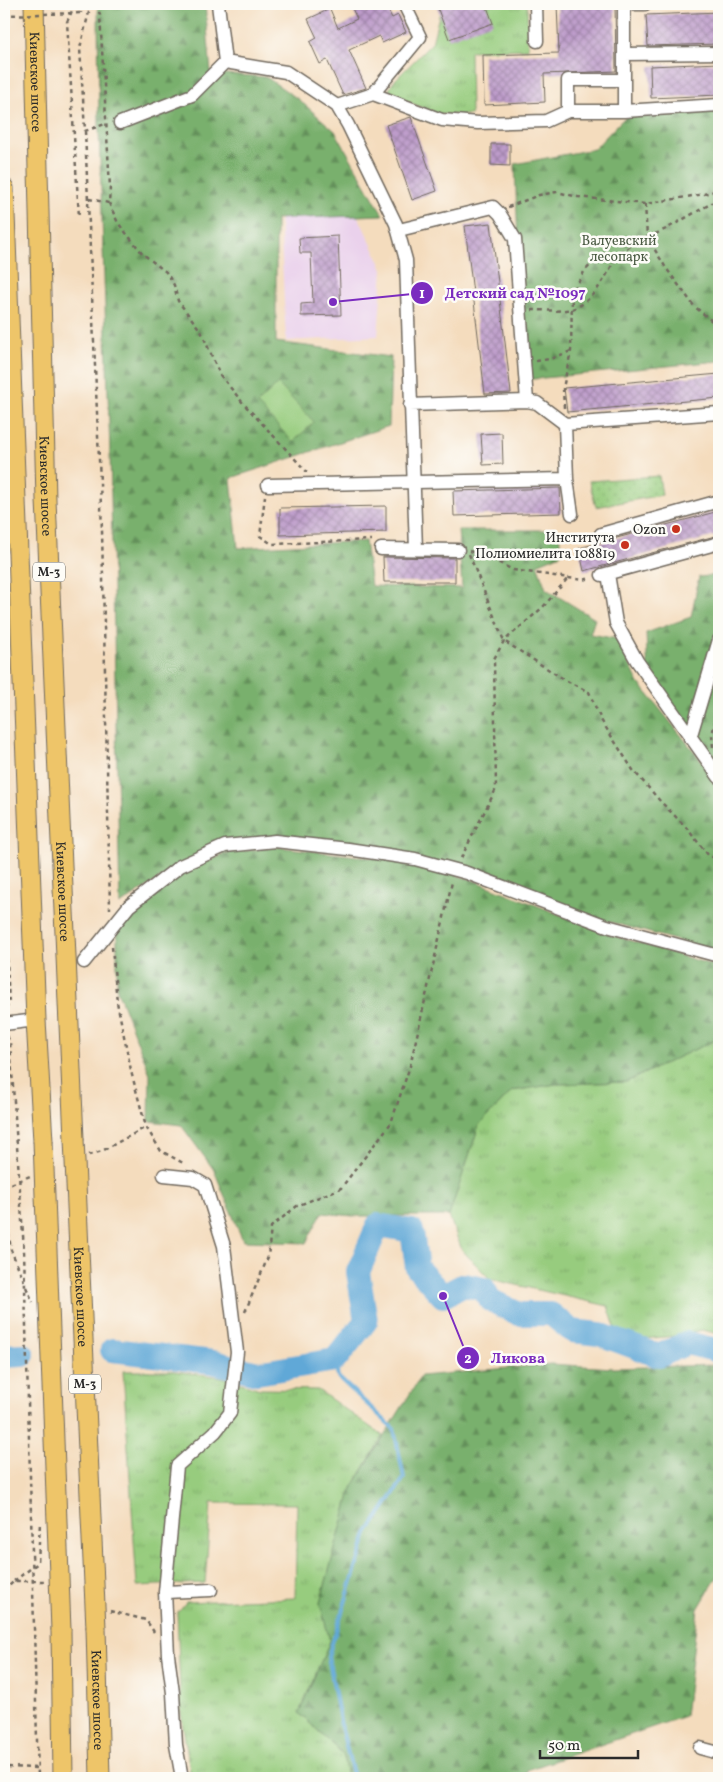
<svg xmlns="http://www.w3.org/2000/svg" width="723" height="1782" viewBox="0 0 723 1782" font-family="Vollkorn,serif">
<defs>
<pattern id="grass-tufts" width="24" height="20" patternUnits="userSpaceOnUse" patternTransform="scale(1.25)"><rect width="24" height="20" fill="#97cc7e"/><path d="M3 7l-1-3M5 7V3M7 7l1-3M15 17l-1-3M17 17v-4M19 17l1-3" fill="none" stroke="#82af6d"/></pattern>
<pattern id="forest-firs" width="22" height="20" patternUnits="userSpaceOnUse" patternTransform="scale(1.25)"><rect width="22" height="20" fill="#79b06d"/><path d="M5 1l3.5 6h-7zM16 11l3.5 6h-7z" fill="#638f5a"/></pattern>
<pattern id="park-dots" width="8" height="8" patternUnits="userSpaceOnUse" patternTransform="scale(1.25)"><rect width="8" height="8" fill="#97cc7e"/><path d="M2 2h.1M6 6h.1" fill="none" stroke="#82af6d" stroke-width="1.8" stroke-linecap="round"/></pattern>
<pattern id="building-cross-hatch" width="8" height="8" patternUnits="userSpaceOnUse" patternTransform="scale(1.25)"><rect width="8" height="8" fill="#bd9bca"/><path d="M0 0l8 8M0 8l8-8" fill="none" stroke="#9a7fa4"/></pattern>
</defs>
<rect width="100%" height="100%" fill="#fdfcf7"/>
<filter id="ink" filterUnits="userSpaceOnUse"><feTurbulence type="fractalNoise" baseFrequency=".02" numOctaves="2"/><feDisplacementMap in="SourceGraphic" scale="10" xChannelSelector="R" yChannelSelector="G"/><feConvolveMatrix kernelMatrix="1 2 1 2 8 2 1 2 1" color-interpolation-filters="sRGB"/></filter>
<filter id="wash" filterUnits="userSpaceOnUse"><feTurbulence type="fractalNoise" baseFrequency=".0096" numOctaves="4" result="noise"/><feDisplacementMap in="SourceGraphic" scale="20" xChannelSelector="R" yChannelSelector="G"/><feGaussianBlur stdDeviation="1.12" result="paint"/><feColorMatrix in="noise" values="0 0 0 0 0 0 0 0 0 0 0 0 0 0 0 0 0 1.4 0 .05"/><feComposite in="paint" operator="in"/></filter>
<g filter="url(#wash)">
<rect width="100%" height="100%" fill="#f4dcbd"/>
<path fill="#ead1ec" d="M353 205 383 269 378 336 286 341 280 214Z"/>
<path fill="url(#grass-tufts)" stroke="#617c54" d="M442 4H527L528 49 470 51 471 115 437 114 395 96 389 90 394 81 432 43Z
M719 1038V1334L702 1330 676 1336 642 1339 616 1330 608 1306 490 1279 462 1250 449 1216 479 1125 512 1091 556 1084 626 1082Z
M123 1371H173L221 1377 260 1389 318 1390 383 1436 352 1488 320 1603 330 1641 299 1713 343 1754 347 1778H203L191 1776 181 1714 177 1613 186 1602 295 1598 297 1504 211 1503 205 1583 137 1586Z"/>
<path fill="url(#forest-firs)" stroke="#526e4c" d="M98 4H205L211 73 266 77 298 99 335 131 383 215 276 219V342L391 357 389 426 231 478 238 548 365 541 371 586 462 588 458 530H559L561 554 537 564 546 589 595 619 590 634 618 639 638 682 705 765 719 786V952L596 918 472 871 278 839 184 862 120 905 110 452 99 131Z
M719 112V361L523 380 515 164 594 149 625 117Z
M719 575V775L648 677 646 633 691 617 699 577Z
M278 847 410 862 473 880 611 935 719 967V1038L626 1082 556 1084 512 1091 479 1125 449 1216H353L322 1213 306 1243 243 1241 214 1170 181 1125 149 1121 150 1074 117 990V925L181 872 228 853Z
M551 1364 613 1368 715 1365 719 1368V1574L698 1609 685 1716 527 1770 525 1778H347L343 1754 299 1713 330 1641 320 1603 352 1488 421 1376Z"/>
<path fill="url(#park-dots)" stroke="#617c54" d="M659 476 662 495 596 507 589 481Z"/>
<path fill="#97cc7e" stroke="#617c54" d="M278 384 314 422 293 442 257 404Z"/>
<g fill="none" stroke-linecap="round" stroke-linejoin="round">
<path stroke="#60a8d7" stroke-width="4" d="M335 1360 338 1377 394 1429 404 1478 367 1534 328 1656 341 1726 354 1778"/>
<path stroke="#60a8d7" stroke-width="24" d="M112 1350 213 1362 257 1373 335 1360 366 1321 358 1272 378 1225 412 1231 417 1268 443 1296 464 1285 484 1289 490 1300 519 1314H551L572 1331 599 1334 659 1356 687 1343 719 1351
M4 1356 23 1355"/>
</g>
<g id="blocks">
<path fill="url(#building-cross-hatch)" d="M350 4H362L366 12 385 4 392 18 398 15 406 32 382 43 379 36 349 50 366 88 343 95 327 60 320 64 310 42 317 38 308 19 330 9 338 28 357 19Z
M436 4H486L493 23 449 39Z
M557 4H615L616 71 544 74 545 102 484 105 483 55 559 53Z
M719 12V44L648 46 646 15Z
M719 63V95L651 98 650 66Z
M411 117 437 191 412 200 386 125Z
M491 144H510V166L491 165Z
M491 223 511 393 485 394 465 226Z
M338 236 341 315 301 316V304L313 303 311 253H300L299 238Z
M719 374V398L567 412 564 388Z
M502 433 503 464 483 465 481 434Z
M560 488 561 513 454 516 453 491Z
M386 506V532L280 535V508Z
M719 511V535L584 571 579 548Z
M383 557 455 558V582H384Z"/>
</g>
</g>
<g filter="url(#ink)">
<use href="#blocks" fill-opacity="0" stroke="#71695e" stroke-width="1"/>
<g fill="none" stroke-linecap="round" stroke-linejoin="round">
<defs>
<path id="minor" d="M218 4 225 62
M536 4 537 41
M624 4H645
M624 54 719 53
M225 62 286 72 337 106 348 125 396 224 406 260 416 549
M373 94 442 120 478 123 546 121 568 111H624L719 105
M337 106 373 94 420 37 404 4
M568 111V80H624
M624 111V4
M120 123 192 95 225 62
M399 230 493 207 500 214 515 239 527 401
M410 405 527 401 537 403 565 424 719 413
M565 424 567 479 572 514
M268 485 567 479
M601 534 719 501
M381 549 458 550
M608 574 616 623 637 661 719 777
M602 575 719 543
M690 738 719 640
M84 962 129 906 180 866 225 846 275 841 348 849 415 859 467 873 607 926 719 956
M4 1024 36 1020
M164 1175 193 1178 205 1185 224 1246 237 1352 230 1413 215 1432 177 1466 165 1592 168 1655 173 1693 176 1745 182 1778
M165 1592 211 1590
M700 1748 719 1753"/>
<g id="highway">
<path id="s1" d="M34 4 46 500 74 1139"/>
<path d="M4 188 36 1020 43 1141"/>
<path id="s2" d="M96 1628 100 1778"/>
<path d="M61 1630 63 1778"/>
</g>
</defs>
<use href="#minor" stroke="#71695e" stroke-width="15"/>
<use href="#highway" stroke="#71695e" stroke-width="21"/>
<path stroke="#71695e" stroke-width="2.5" stroke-dasharray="4 4" stroke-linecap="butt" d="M75 4 67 22 79 217
M81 4V13
M91 4 80 48 85 131 105 124
M97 4 100 15 110 187 109 203 118 223 143 254 166 272 174 285 178 301 201 331 220 375 243 403 307 472
M85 131 102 530 110 909
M89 199 109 203
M645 204 647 237 666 268 694 306 719 327
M508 207 539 195 557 192 578 197 645 204 704 194 719 190
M532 310C545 310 560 312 572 309 594 302 609 272 618 253
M536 361 550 359 571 351
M564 408 563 388 571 351 572 293 584 272 601 253 619 252 666 229 719 199
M265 496 260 536 272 544 372 540
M469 551 486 556 513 570 583 580 591 578
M469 554 504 641 565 680 589 692 601 720 633 770 661 802 685 826 709 856 719 859
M713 747 712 735 719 705
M461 858 496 789 494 659 504 641 543 607 568 578
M4 894 9 1004 4 1011
M112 947 117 1002 132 1075 146 1127 161 1151 185 1164
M7 1036 10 1042 24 1250 38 1778
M4 1060H11
M89 1155 102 1151 146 1127
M4 1187 30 1176
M4 1201 11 1250 24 1281
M26 1287 33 1302
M245 1312 268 1257 271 1227 297 1206 341 1188 391 1123 410 1066 452 882
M14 1581 38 1563 40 1522
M4 1591 14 1581H44
M110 1611 146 1620 154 1632
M8 1767 38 1768"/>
<use href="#minor" stroke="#fff" stroke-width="12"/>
<use href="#highway" stroke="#eec569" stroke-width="19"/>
<defs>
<g id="highway-bridge">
<path id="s3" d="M74 1139 96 1628"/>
<path d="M43 1141 61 1630"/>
</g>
</defs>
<use href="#highway-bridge" stroke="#71695e" stroke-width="21" stroke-linecap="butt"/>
<path stroke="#71695e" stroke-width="2.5" stroke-dasharray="4 4" stroke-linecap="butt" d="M4 15 81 13"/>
<use href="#highway-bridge" stroke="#eec569" stroke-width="19"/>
</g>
</g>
<g fill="#c8321e" stroke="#fdfcf7" stroke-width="2">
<circle cx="676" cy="529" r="5"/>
<circle cx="625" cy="545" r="5"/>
</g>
<g text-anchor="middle" stroke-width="5" stroke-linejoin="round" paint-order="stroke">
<g fill="#fdfcf7" stroke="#6a6a68" stroke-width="1">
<rect x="33" y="562.5" width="32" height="19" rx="4"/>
<rect x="69" y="1374.5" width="32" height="19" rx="4"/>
</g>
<g font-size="12" font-weight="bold" fill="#2b2b2b">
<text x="49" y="576">М-3</text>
<text x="85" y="1388">М-3</text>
</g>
<g font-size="14" fill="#2b2b2b" stroke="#fdfcf7">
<text dy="5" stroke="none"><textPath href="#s1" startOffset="78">Киевское шоссе</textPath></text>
<text dy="5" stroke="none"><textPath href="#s1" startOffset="482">Киевское шоссе</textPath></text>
<text dy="5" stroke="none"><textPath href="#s1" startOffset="888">Киевское шоссе</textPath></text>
<text dy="5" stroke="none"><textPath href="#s3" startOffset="158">Киевское шоссе</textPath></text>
<text dy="5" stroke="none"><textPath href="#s2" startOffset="72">Киевское шоссе</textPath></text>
</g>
<g font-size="14" fill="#4b5b44" stroke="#fdfcf7">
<text x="619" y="245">Валуевский<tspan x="619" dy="16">лесопарк</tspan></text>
</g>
<g font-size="14" fill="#2b2b2b" stroke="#fdfcf7" text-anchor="end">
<text x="666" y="534">Ozon</text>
<text x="615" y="542">Института<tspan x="615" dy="16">Полиомиелита 108819</tspan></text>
</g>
</g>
<path fill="none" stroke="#7b2cbf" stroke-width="2" d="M333 302L422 293M443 1296L468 1358"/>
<g fill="#7b2cbf" stroke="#fdfcf7" stroke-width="2">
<circle cx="333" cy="302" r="5"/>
<circle cx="443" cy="1296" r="5"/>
<circle cx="422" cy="293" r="12"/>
<circle cx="468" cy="1358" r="12"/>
</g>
<g font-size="15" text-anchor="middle" font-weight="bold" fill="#fff">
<text x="422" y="298">1</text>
<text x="468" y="1363">2</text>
</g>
<g font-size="15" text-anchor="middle" font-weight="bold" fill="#7b2cbf" stroke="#fdfcf7" stroke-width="5" stroke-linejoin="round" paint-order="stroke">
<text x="515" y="298">Детский сад №1097</text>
<text x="518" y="1363">Ликова</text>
</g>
<rect width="723" height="1782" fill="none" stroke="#fdfcf7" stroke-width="20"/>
<path d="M540 1750v8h98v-8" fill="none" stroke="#2b2b2b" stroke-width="2.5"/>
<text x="548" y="1750" font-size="15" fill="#2b2b2b" stroke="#fdfcf7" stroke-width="4" paint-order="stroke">50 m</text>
</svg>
